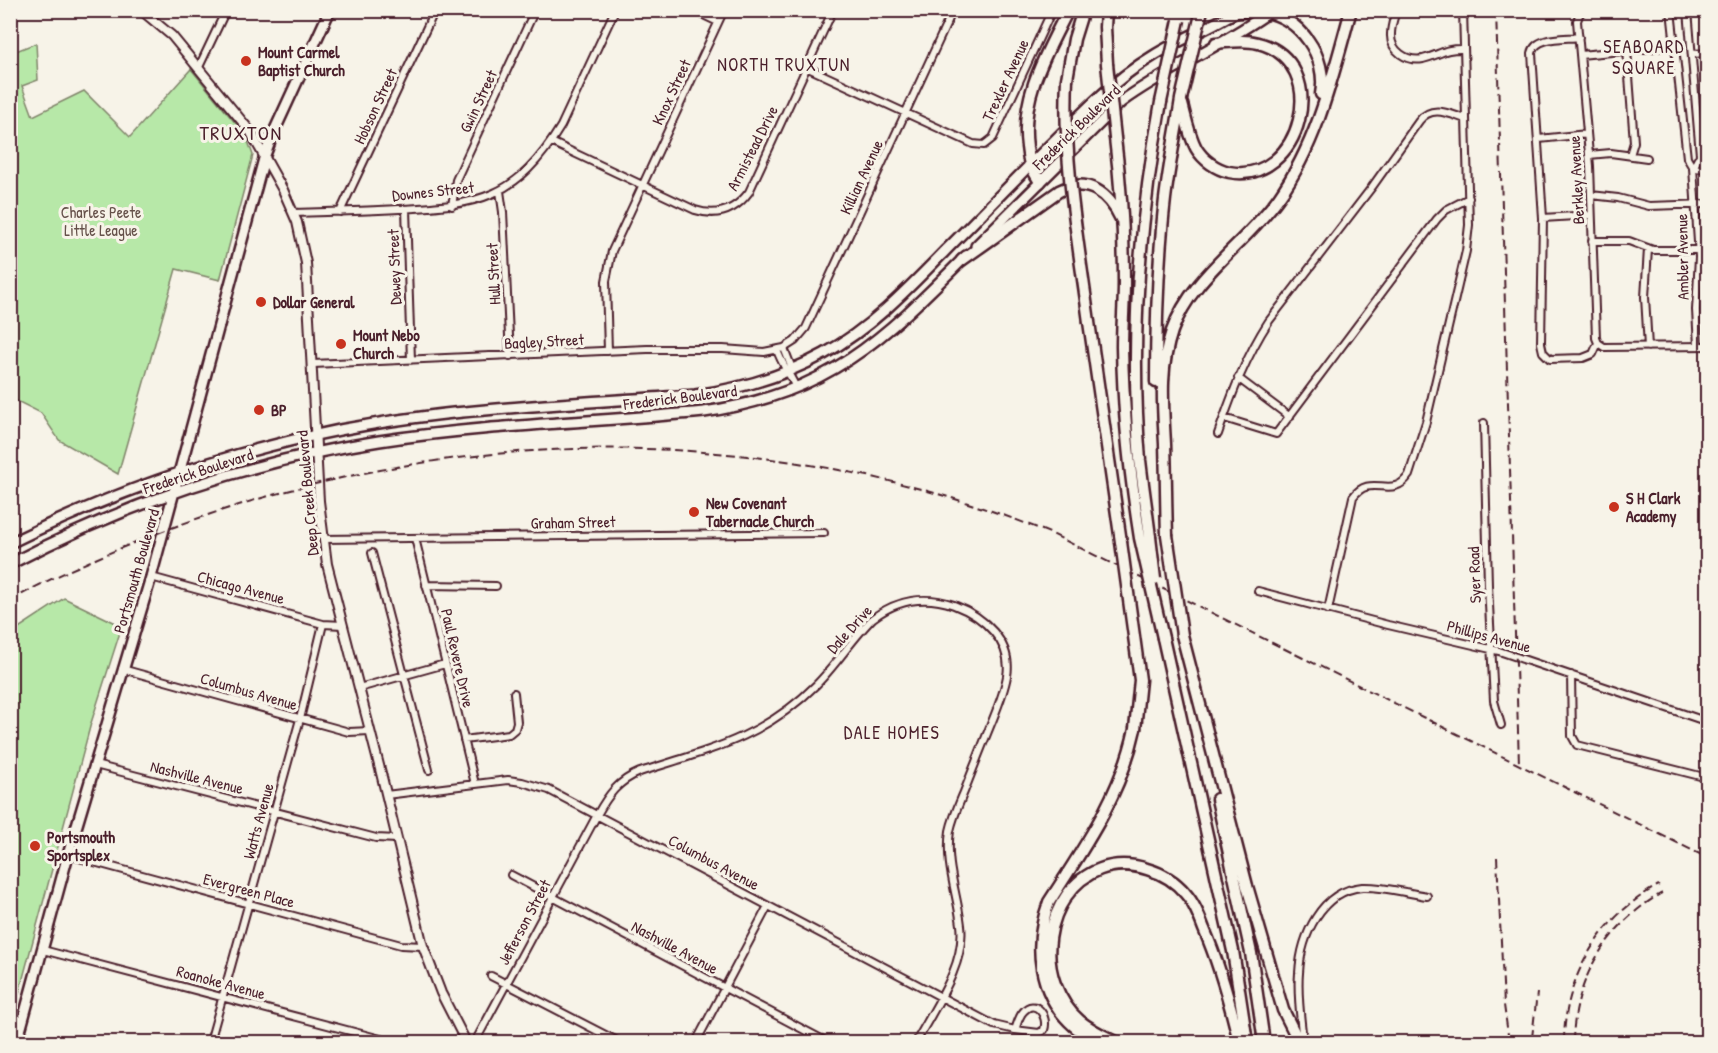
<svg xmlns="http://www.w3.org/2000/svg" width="1718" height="1053" viewBox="0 0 1718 1053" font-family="'Patrick Hand',sans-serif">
<rect width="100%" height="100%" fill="#f7f3e8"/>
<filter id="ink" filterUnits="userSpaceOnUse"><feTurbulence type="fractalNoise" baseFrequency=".0167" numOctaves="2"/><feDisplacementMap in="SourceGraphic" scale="12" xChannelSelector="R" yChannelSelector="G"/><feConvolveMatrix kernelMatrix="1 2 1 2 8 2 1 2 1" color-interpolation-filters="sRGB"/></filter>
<g filter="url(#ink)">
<path fill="#b7e8a8" stroke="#80846a" stroke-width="1.5" d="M36 43 38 80 22 86 33 116 84 91 130 137 191 69 246 136 253 155 220 280 176 269 118 474 59 440 41 413 11 398V53Z
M64 598 122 626 91 723 11 1023V633Z"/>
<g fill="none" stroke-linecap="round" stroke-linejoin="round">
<defs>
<path id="minor" d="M693 10 718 22
M1396 10C1394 18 1391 26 1391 34 1390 51 1407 62 1423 59 1440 55 1444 48 1464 49
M1583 10 1579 15 1577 21 1590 166 1596 338 1598 343
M1671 10 1687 158 1693 168 1700 155 1688 10
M1579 37C1565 39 1535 36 1532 53L1543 218 1541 343 1543 352 1550 359 1583 358 1593 354 1598 343
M1627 50 1634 142 1630 155
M1692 54 1708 53
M1580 55 1675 46
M199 67 226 10
M806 67 973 144 984 145 993 138 1052 10
M1539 139 1587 134
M551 142 695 210C717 217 735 211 749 192L833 10
M1589 155 1611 153 1647 158
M500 191 503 212 510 356
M1591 195 1618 198 1649 206 1708 204
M452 206 456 180 535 10
M406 209 411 360
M340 212 435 10
M293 213C329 212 364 211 399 209 478 205 517 199 561 126L615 10
M1543 218 1591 215
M1592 241H1629L1653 250H1708
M1648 249 1645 297 1648 347
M1598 343 1604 347 1708 346
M1698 346 1696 310 1699 257 1693 168 1708 169
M784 348 791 366 789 370
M777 350C782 365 790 374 796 388
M608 351 606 281 612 251 724 10
M313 364 647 349H723L764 352 784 348 795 341 806 328 953 10
M1238 378 1290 417
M1224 418 1276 434 1437 219 1446 210 1469 198
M1484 423 1488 585 1494 701 1501 725
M1218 434C1232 394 1246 356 1269 321L1372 187 1419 121C1432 104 1449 114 1466 119
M415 538 475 784
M323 539 824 533
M372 553 429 770
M151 577 323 624 343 625
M426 585 496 586
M1258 591 1388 625 1499 651 1708 722
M1328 610 1353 497C1371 472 1392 501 1409 475L1426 422 1466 251 1469 225 1463 10
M122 669 349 732 370 731
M1571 675 1572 736 1577 745 1708 778
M359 688 445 664
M464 740 509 734 515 729 517 722 514 693
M95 765 376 838 397 839
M386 795 508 780 522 782 549 790 994 1025 1015 1030 1039 1033 1044 1030C1049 1016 1035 997 1023 1012 1019 1016 1017 1025 1015 1030
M68 855 401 945 423 946
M511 875 827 1042
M43 950 392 1042
M491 976 619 1042
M210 1042 300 719 323 624
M475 1042 597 815C608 795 618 781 640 772 709 750 763 738 816 685 837 664 852 639 873 618 897 600 925 595 954 605 983 616 1013 642 1007 676 1004 693 997 709 991 724 982 746 973 769 964 792 959 804 953 817 950 831 945 863 957 893 961 925 966 965 934 1008 916 1042
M696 1042 768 906
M1303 1042C1301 1020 1297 996 1299 973 1301 936 1321 891 1362 887 1383 886 1406 893 1427 896"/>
<path id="tertiary" d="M141 10 172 36 250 131 283 190 297 222 306 263 319 501 327 564 381 773 423 946 441 993 466 1042"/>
<path id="primary" d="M976 246 1121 102C1169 67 1224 45 1272 10
M10 543C144 477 288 432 436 415 522 405 609 401 695 395 740 389 784 376 824 354 871 328 908 289 945 251 995 201 1044 149 1096 100 1113 84 1133 68 1153 56 1180 39 1210 28 1237 11
M10 564C125 504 251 461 379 441 486 425 595 422 704 412 829 393 881 341 966 256
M17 1042 68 855 151 577 265 155 273 134 330 10"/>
<path id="motorway" d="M1106 10 1105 27 1107 64
M1233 13C1243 12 1252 10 1261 11 1300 16 1328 57 1321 94
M1067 79 1074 39 1083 10
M1182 104C1186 119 1189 135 1196 148 1203 160 1216 169 1229 172 1301 186 1334 62 1258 43 1244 39 1230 42 1216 43
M1115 138C1121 186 1124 234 1124 283 1124 305 1122 326 1122 347 1123 411 1130 475 1140 538
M1040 182C1037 177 1033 171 1031 166 1028 160 1028 153 1027 147 1020 97 1046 54 1068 10
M962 260 1059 191C1088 176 1109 194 1121 219
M1089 322 1121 542
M1156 382C1156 321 1158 260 1165 199 1169 166 1176 132 1181 99
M1167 535C1166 505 1166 474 1165 444 1163 405 1159 369 1172 331 1192 275 1246 244 1279 197 1318 142 1333 74 1351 10
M1150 537C1147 512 1143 486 1140 460 1130 343 1140 217 1161 102
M1182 635 1247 886 1283 1010 1299 1042
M1163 638 1233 951 1247 1042
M1217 799 1251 953 1264 1042
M1101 1042C1092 1037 1081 1033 1074 1026 1038 994 1033 945 1049 902 1085 846 1121 795 1135 729
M1116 1042C1104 1036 1091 1030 1080 1021 1069 1012 1060 997 1055 984 1033 924 1077 847 1147 869 1161 873 1175 881 1185 893 1194 903 1199 916 1204 929 1220 966 1230 1003 1239 1042"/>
</defs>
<use href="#minor" stroke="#4a1f2b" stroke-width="10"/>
<use href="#tertiary" stroke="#4a1f2b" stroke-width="12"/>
<use href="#primary" stroke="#4a1f2b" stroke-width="14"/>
<use href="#motorway" stroke="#4a1f2b" stroke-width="15"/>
<use href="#minor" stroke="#f7f3e8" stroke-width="6"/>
<use href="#tertiary" stroke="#f7f3e8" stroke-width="8"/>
<use href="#primary" stroke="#f7f3e8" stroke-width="9"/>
<use href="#motorway" stroke="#f7f3e8" stroke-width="10"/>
<path stroke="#4a1f2b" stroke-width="2" stroke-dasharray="9 4.5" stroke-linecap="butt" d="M1496 10 1519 764
M10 601C51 577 95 559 138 541 425 424 764 414 1052 534L1708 858
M1497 857 1504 1005 1509 1042
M1532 1038 1537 993
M1564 1042C1564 977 1601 916 1659 885
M1573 1042C1574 979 1608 924 1662 893"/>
<defs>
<path id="motorway-bridge" d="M1107 64 1115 138
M1067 79C1063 160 1078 241 1089 322
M1181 99 1202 10
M1161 102 1179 20
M1167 535 1182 635
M1150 537 1155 579
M1140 538 1163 638
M1121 542 1140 680 1135 729"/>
</defs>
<use href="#motorway-bridge" stroke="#4a1f2b" stroke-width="15" stroke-linecap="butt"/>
<use href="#motorway-bridge" stroke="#f7f3e8" stroke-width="10"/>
</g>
</g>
<g fill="#c8321e" stroke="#f7f3e8" stroke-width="2">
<circle cx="246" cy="61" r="6"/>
<circle cx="261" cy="302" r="6"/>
<circle cx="341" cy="344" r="6"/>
<circle cx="259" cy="410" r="6"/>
<circle cx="1614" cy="507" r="6"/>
<circle cx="694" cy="512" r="6"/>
<circle cx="35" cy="846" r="6"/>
</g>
<g text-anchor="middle" stroke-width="6" stroke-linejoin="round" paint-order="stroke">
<g font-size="16" font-weight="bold" fill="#4a1f2b" stroke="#f7f3e8" text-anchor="start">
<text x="258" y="58">Mount Carmel<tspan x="258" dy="18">Baptist Church</tspan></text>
<text x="273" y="308">Dollar General</text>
<text x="353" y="341">Mount Nebo<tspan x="353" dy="18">Church</tspan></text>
<text x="271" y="416">BP</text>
<text x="1626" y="504">S H Clark<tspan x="1626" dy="18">Academy</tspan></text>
<text x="706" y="509">New Covenant<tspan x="706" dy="18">Tabernacle Church</tspan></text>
<text x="47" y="843">Portsmouth<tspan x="47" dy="18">Sportsplex</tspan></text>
</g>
<g font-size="16" fill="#4a1f2b" stroke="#f7f3e8">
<text transform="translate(1005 80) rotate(-65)" y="6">Trexler Avenue</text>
<text transform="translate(671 92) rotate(-65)" y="6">Knox Street</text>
<text transform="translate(478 101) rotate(-65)" y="6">Gwin Street</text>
<text transform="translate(375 106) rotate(-65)" y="6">Hobson Street</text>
<text transform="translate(1076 127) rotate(-44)" y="6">Frederick Boulevard</text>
<text transform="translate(752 148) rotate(-63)" y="6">Armistead Drive</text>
<text transform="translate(861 177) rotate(-65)" y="6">Killian Avenue</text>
<text transform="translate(1576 180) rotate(-93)" y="6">Berkley Avenue</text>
<text transform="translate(433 191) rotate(-6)" y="6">Downes Street</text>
<text transform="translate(1682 257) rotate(-91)" y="6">Ambler Avenue</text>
<text transform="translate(394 267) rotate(-92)" y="6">Dewey Street</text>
<text transform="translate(493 274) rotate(-93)" y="6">Hull Street</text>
<text transform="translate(544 341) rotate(-3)" y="6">Bagley Street</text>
<text transform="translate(680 397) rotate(-7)" y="6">Frederick Boulevard</text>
<text transform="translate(198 471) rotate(-18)" y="6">Frederick Boulevard</text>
<text transform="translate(307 493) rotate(-95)" y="6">Deep Creek Boulevard</text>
<text transform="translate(573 522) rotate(-1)" y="6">Graham Street</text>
<text transform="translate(136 571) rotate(-74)" y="6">Portsmouth Boulevard</text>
<text transform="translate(1474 575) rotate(-92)" y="6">Syer Road</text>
<text transform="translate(241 587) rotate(15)" y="6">Chicago Avenue</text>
<text transform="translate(849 629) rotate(-48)" y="6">Dale Drive</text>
<text transform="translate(1489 636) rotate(15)" y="6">Phillips Avenue</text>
<text transform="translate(458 658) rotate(77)" y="6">Paul Revere Drive</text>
<text transform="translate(249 691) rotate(16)" y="6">Columbus Avenue</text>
<text transform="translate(197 777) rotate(14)" y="6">Nashville Avenue</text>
<text transform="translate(258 821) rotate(-75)" y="6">Watts Avenue</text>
<text transform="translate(714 862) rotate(28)" y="6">Columbus Avenue</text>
<text transform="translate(249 890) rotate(15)" y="6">Evergreen Place</text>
<text transform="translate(524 922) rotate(-62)" y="6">Jefferson Street</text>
<text transform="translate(675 947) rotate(28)" y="6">Nashville Avenue</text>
<text transform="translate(221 982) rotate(15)" y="6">Roanoke Avenue</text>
</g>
<g font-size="16" fill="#65514a" stroke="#f7f3e8">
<text x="101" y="218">Charles Peete<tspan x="101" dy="18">Little League</tspan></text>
</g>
<g font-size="18" letter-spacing="1.5" fill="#4a1f2b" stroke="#f7f3e8">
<text x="1644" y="53">SEABOARD<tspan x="1644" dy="21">SQUARE</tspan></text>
<text x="784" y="71">NORTH TRUXTUN</text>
<text x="892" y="739">DALE HOMES</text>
</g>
<g font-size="20" letter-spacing="1.5" fill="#4a1f2b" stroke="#f7f3e8">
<text x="241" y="140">TRUXTON</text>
</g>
</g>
<rect width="1718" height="1053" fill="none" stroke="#f7f3e8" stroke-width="36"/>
<rect x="18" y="18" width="1682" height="1017" fill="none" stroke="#4a1f2b" stroke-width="2" filter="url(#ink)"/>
</svg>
